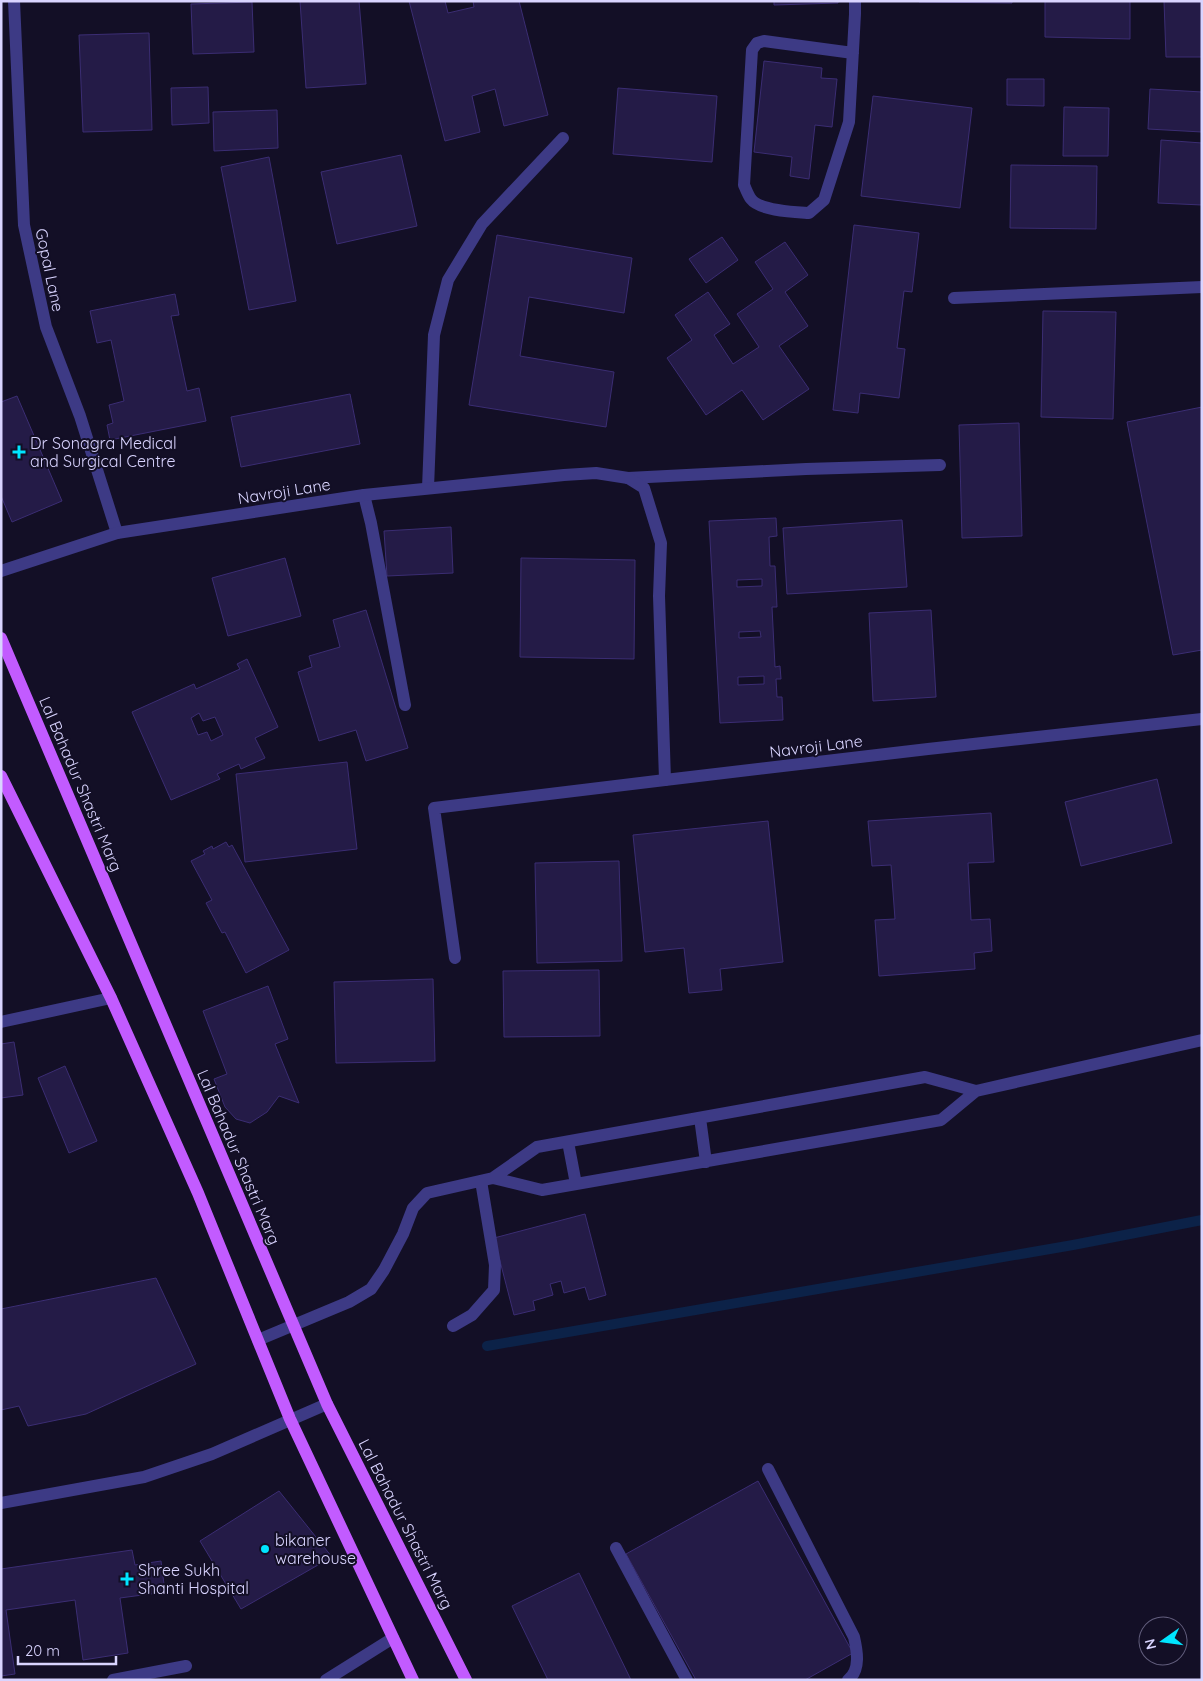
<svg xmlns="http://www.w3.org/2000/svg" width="1203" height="1681" viewBox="0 0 1203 1681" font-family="Quicksand,sans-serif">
<rect width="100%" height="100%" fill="#130f26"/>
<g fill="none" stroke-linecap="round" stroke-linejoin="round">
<path stroke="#0c2248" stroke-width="10" d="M487 1346 1073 1245 1202 1220"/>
</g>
<path fill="#241b47" stroke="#3b2d73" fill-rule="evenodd" d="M300 1H359L366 84 306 88Z
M409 1H445L448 13 474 7 473 1H519L548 115 504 126 495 89 472 96 480 132 445 141Z
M774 1H838V3L774 5Z
M919 1H1012V3L919 2Z
M1045 1H1130V39L1045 37Z
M1164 1H1202V57H1166Z
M252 2 254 52 193 54 191 4Z
M149 33 152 130 83 132 79 35Z
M764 61 822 68 821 78 837 79 832 127 815 125 809 179 790 176 792 157 754 152Z
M1007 79H1044V106L1007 105Z
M208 87 209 123 172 125 171 88Z
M618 88 717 96 712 162 613 154Z
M1150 89 1202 92V132L1148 129Z
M873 96 972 108 960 208 861 196Z
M1064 107 1109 108 1108 156H1063Z
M277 110 278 148 214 151 213 112Z
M1161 140 1202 143V205L1158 203Z
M401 155 417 226 337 244 321 172Z
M269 157 296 301 249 310 221 167Z
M1011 165 1097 166 1096 229 1010 228Z
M854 225 919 233 912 292 904 291 897 348 905 349 899 398 860 393 858 413 833 410Z
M497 235 632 258 624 313 529 297 520 356 614 372 606 427 469 405Z
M722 237 738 260 706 283 689 259Z
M785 242 808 275 785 292 808 326 779 346 809 389 763 420 742 390 706 415 667 358 692 340 675 315 708 292 730 324 714 335 733 364 759 347 737 314 773 289 755 262Z
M175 294 179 315 171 316 187 391 199 388 206 421 110 440 107 425 113 423 109 405 124 401 111 340 97 343 90 311Z
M1043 311 1116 312 1113 419 1041 417Z
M350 394 360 444 241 467 231 417Z
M17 396 62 501 12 522 1 496V402Z
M1202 407V650L1173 655 1127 422Z
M1019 423 1022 536 962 538 959 425Z
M776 518 777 536 769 537 770 566H775L777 607H772L775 667 780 666 781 679H776L777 697H782L783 720 720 723 709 521ZM762 579V586L737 587V580ZM760 631 761 637 739 638V632ZM764 676V684L738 685V677Z
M902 520 907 587 787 594 783 528Z
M451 527 453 573 387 576 384 531Z
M285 558 301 616 228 636 212 578Z
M521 558 635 560 634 659 520 657Z
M366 610 408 748 366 761 356 730 319 741 298 672 312 667 309 656 340 647 333 620Z
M931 610 936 697 873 701 869 613Z
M247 659 278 727 255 738 265 758 241 769 239 764 217 774 220 779 171 800 132 712 194 684 196 689 240 669 237 664ZM199 713 203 721 215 717 223 735 211 741 207 732 198 735 191 718Z
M347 762 357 849 245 862 236 774Z
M1157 779 1172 843 1081 866 1065 802Z
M991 813 994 862 968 863 971 920 990 919 992 951 974 953 975 969 879 976 875 920 895 919 891 865 872 866 868 821Z
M768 821 783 962 720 969 722 990 689 993 684 948 645 952 633 835Z
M226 842 229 847 232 845 289 950 246 973 225 932 222 933 206 903 212 900 191 861 205 854 203 851 212 846 213 849Z
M619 861 622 961 537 963 535 863Z
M599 970 600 1036 504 1037 503 971Z
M433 979 435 1061 336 1063 334 982Z
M268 986 288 1039 275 1044 299 1103 279 1096 267 1112 250 1123 236 1119 225 1107 214 1079 227 1074 203 1011Z
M14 1042 23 1095 1 1098V1044Z
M65 1066 97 1141 69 1153 38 1078Z
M585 1214 606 1295 589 1300 585 1287 564 1293 561 1281 550 1284 553 1295 533 1301 535 1310 514 1315 494 1238Z
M156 1278 196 1364 86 1414 28 1426 19 1406 1 1410V1309Z
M758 1481 853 1653 805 1680H696L626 1554Z
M279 1491 332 1557 241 1609 200 1541Z
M132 1550 135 1565 161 1561 165 1592 120 1598 128 1653 83 1660 75 1600 6 1610 15 1674 1 1676V1569Z
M579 1573 631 1680H548L512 1606Z"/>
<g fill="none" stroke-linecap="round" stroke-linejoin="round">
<path stroke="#3d3a85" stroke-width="12" d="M954 298 1202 287
M628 478 806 469 940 465
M428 488 434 335 448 280 482 224 563 138"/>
<path stroke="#3d3a85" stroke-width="12" d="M14 1 24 225 46 327 80 416 117 533
M853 53 764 41 757 43 752 50 744 185C746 189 748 195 751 199 760 211 795 212 809 213L824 200 849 122 855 14V1
M364 495 371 523 405 705
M455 958 434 808 665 780
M1 1022 111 998
M700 1118 706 1162
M568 1142 576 1184
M493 1178 537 1147 925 1077 976 1091
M453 1326 472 1315 494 1290 495 1265 481 1181
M258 1340 349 1302 371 1289 384 1270 403 1234 413 1208 427 1193 493 1178 542 1190 941 1120 976 1091 1202 1040
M768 1469 854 1637C857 1650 861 1670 848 1680
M616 1548 687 1680
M113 1680 186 1666
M326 1680 393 1638"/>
<path stroke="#3d3a85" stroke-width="12" d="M1 571 117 533 364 495 564 475 596 473 628 478 644 488 661 543 659 596 665 780 928 749 1202 719
M1 1503 144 1477 212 1454 327 1404"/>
<path stroke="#c25bff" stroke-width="12" d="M1 638 327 1404 466 1680
M1 776 111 998 198 1193 290 1419 413 1680"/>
</g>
<g fill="#00e5ff" stroke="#130f26" stroke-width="2">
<path d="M16.5 444.5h5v5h5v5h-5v5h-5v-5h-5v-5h5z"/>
<circle cx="265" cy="1549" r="5"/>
<path d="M124.5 1571.5h5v5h5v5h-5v5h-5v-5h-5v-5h5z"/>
</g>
<g text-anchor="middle" stroke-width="4" stroke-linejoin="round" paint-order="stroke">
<g font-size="16" fill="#d9d4ff" stroke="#130f26">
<text transform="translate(50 270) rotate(78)" y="6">Gopal Lane</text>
<text transform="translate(284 491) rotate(-9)" y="6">Navroji Lane</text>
<text transform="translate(816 746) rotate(-7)" y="6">Navroji Lane</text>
<text transform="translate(81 784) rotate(67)" y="6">Lal Bahadur Shastri Marg</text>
<text transform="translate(239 1157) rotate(67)" y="6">Lal Bahadur Shastri Marg</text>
<text transform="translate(406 1524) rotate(63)" y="6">Lal Bahadur Shastri Marg</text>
</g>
<g font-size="16" fill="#d9d4ff" stroke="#130f26" text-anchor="start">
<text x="30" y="449">Dr Sonagra Medical<tspan x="30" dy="18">and Surgical Centre</tspan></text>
<text x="275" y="1546">bikaner<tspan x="275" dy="18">warehouse</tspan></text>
<text x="138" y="1576">Shree Sukh<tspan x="138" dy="18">Shanti Hospital</tspan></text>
</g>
</g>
<rect width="1203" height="1681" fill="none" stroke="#d9d4ff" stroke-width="5"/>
<g transform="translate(1163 1641) rotate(256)"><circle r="24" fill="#130f26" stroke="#625e7d"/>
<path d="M0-4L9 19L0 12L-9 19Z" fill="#00e5ff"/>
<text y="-8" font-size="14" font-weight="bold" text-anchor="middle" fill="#d9d4ff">N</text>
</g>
<path d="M18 1656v8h98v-8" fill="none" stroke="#d9d4ff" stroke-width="2.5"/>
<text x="25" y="1656" font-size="15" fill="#d9d4ff" stroke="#130f26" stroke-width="4" paint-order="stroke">20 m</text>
</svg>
